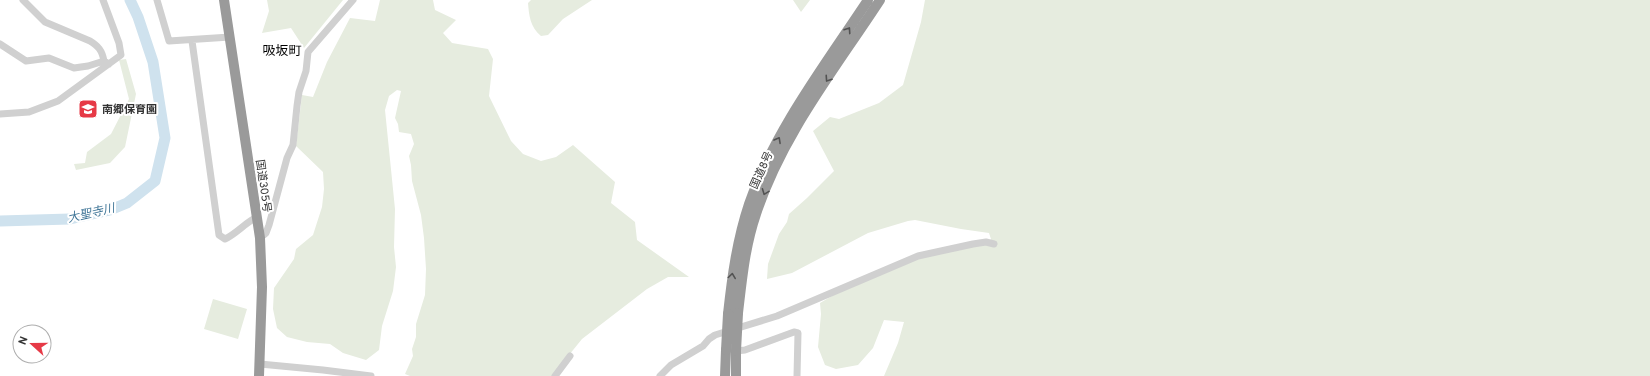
<svg xmlns="http://www.w3.org/2000/svg" width="1650" height="376" viewBox="0 0 1650 376" font-family="Overpass,'Noto Sans JP',sans-serif">
<rect width="100%" height="100%" fill="#fff"/>
<path fill="#e6ecdf" d="M267 0H343L304 48 291 28 262 33 269 11Z
M380 0H433L435 10 456 20 443 33 452 43 488 49 493 59 489 96 511 141 523 154 541 161 556 157 573 145 615 182 611 203 635 222 637 240 689 277H668L647 289 582 339 552 376H410L405 374 413 356 412 349 416 337V324L425 295 426 269 424 238 421 215 412 181 411 165 409 156 414 144 411 134 399 132 398 124 395 118 401 91 397 90 389 96 385 110 395 209 394 247 396 267 393 291 382 326 379 350 366 360 343 353 330 344 307 342 287 337 277 328 273 309 274 288 294 259 296 249 313 235 322 207 324 189 323 172 296 146 302 95 313 97 327 62 350 18 375 21Z
M531 0H592L563 19 548 35 541 36C530 27 529 15 528 3Z
M793 0H810L801 12Z
M925 0H1650V376H884L898 343 904 322 884 320 873 348 858 365 836 369 825 365 818 347 821 314 820 303 849 286 925 256 987 244 991 239 989 233 961 229 915 220 908 221 868 233 792 273 767 279 768 264 779 234 787 222 789 214 807 198 834 171 813 131 830 117 839 119 879 103 903 85 921 22Z
M126 59 136 94 125 147 110 163 76 170 74 164 85 163 87 152 111 134 129 99 119 60Z
M213 299 247 309 238 339 204 329Z"/>
<g fill="none" stroke-linecap="round" stroke-linejoin="round">
<path stroke="#cfe2ee" stroke-width="11" d="M0 221 70 219 110 210 127 203 155 181 165 138 153 62 138 17 130 0"/>
<path stroke="#d0d0d0" stroke-width="7" d="M23 0 45 22 90 41C98 46 102 50 104 61
M157 0 169 41 230 37
M192 41 219 235 225 239C236 234 245 223 257 217
M0 44 26 61 49 58 74 68 88 66 104 61 109 64
M0 114 29 112 58 101 121 55 119 43 103 0
M260 238 266 233 269 225 287 158 293 145 297 106 299 92 306 71 308 52 353 0
M736 351 745 350 794 332 798 333 797 376
M260 364 323 370 371 376
M555 376 570 356
M660 376 671 365 703 346 709 339 715 335 777 316 918 256 973 244 986 242 994 244"/>
<path stroke="#9a9a9a" stroke-width="10" d="M224 0 260 238 262 287 259 376
M738 313C742 279 745 246 756 214 782 135 835 69 880 0
M728 314C732 277 737 240 749 204 775 130 825 65 868 0
M736 351V376
M725 376 726 350"/>
<path stroke="#9a9a9a" stroke-width="10" d="M726 350 728 314
M736 351 738 313"/>
</g>
<defs><path id="oneway-chevron" d="M-2-3.5L2.5 0L-2 3.5" fill="none" stroke-width="1.6" stroke-linecap="round" stroke-linejoin="round"/></defs>
<g stroke="#525252">
<use href="#oneway-chevron" transform="translate(848 30) rotate(-56)"/>
<use href="#oneway-chevron" transform="translate(828 79) rotate(124)"/>
<use href="#oneway-chevron" transform="translate(778 140) rotate(-61)"/>
<use href="#oneway-chevron" transform="translate(765 192) rotate(111)"/>
<use href="#oneway-chevron" transform="translate(732 276) rotate(-82)"/>
</g>
<defs>
<symbol id="school-square" viewBox="-11 -11 22 22"><rect x="-9" y="-9" width="18" height="18" rx="4" fill="#e63946" stroke="#fff"/><path d="M0-5L7-2L0 1L-7-2ZM-4 1L0 2.5L4 1V4Q0 6-4 4Z" fill="#fff"/></symbol>
</defs>
<g fill-rule="evenodd">
<use href="#school-square" x="77" y="98" width="22" height="22"/>
</g>
<g text-anchor="middle" stroke-width="4" stroke-linejoin="round" paint-order="stroke">
<g font-size="11" font-weight="bold" fill="#333" stroke="#fff" text-anchor="start">
<text x="102" y="113">南郷保育園</text>
</g>
<g font-size="11" fill="#333" stroke="#fff">
<text transform="translate(761 170) rotate(-66)" y="4">国道8号</text>
<text transform="translate(264 186) rotate(82)" y="4">国道305号</text>
</g>
<g font-size="12" font-style="italic" fill="#3f7597" stroke="#fff">
<text transform="translate(91 213) rotate(-13)" y="4">大聖寺川</text>
</g>
<g font-size="13" fill="#000" stroke="#fff">
<text x="282" y="55">吸坂町</text>
</g>
</g>
<g transform="translate(32 344) rotate(291)"><circle r="19" fill="#ffffff" stroke="#adadad"/>
<path d="M0-3L7 15L0 10L-7 15Z" fill="#e63946"/>
<text y="-6" font-size="11" font-weight="bold" text-anchor="middle" fill="#333333">N</text>
</g>
</svg>
